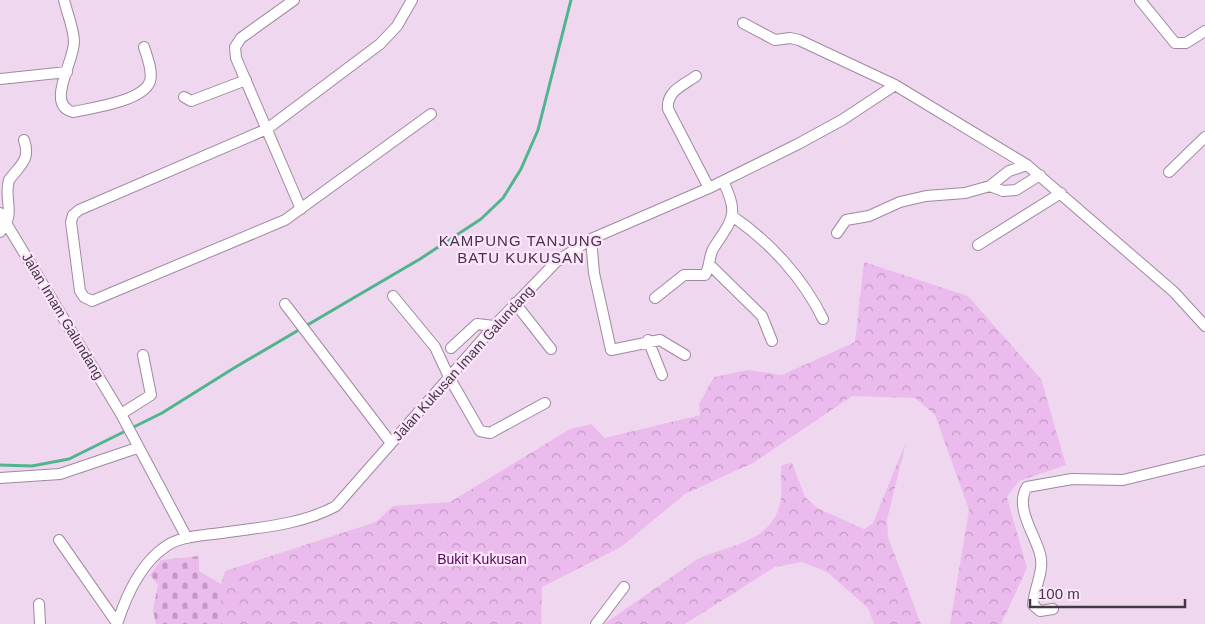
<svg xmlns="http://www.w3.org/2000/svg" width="1205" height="624" viewBox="0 0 1205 624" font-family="Arial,sans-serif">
<defs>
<pattern id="forest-crowns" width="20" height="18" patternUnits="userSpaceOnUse" patternTransform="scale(1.25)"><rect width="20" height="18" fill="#ecbbed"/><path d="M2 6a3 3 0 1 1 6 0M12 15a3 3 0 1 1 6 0" fill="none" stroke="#c199c2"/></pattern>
<pattern id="cemetery-stones" width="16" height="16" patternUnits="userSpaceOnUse" patternTransform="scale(1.25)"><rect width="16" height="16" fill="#ecbbed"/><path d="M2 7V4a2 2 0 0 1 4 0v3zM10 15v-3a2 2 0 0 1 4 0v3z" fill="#c199c2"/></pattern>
</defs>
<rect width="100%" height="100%" fill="#efd8ef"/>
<path fill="url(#forest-crowns)" d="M864 262 968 296 1041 379 1066 465 1019 481 1007 497 1027 568 1001 624H950L969 510 935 415 915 398 852 396 753 463 685 494 621 547 542 587 541 624H221L220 588 225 571 376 522 393 506 450 502 570 429 591 424 605 438 700 415 699 404 714 377 748 370 782 375 855 342Z
M906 442 887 520 888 537 921 624H874L868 608 827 572 802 562 775 567 685 624H604L696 560C730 543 773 544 781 499 783 488 779 477 782 465L792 463 805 497 817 508 864 529 873 523Z"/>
<path fill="url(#cemetery-stones)" d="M199 556V571L221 584V624H156L153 610 158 585 150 575 161 560Z"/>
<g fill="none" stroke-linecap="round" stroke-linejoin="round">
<path stroke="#51b48e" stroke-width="3" d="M0 465 32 466 69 459 162 413 234 368 420 259 481 219 503 198 521 169 538 130 571 0"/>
<defs>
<path id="minor" d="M64 0C67 13 74 29 74 42 74 62 45 105 73 112 92 108 144 101 150 81 153 71 147 57 144 47
M294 0 241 38 235 47 236 58 301 209
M412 0 397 26 380 44 267 129 79 210 73 215 71 222 80 291 84 297 92 301 285 220 431 114
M1140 0 1175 43H1186L1205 31
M743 23 775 40 790 38 799 40 895 85 1027 165 1174 292 1205 326
M696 76C684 85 666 91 668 109L709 188
M0 79 67 72
M184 97 191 101 246 80
M1169 172 1205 137
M990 186 1009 171 1027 165
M0 213 121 414 187 538
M732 216C770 242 803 278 823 319
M0 232C17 213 3 200 9 180 20 165 31 160 24 140
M837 233 846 220 869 216 900 202 926 196 965 193 990 186 1003 191 1016 190 1040 175
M591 239 594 273 611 350 660 340 685 355
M978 245 1061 193
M710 265 762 316 772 341
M393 296 435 347 449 377 480 431 490 433 545 403
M655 298 684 275H705C710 267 709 256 713 249 732 219 740 216 723 181
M515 303 551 349
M285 304 391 443
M648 340 662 375
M451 348 477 324 494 326
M121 414 151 395 143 355
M0 478 60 474 137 448
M59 540 117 623
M39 604 40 624
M1053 609 1040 611 1033 605C1034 588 1045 570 1040 554 1035 534 1014 507 1027 487L1072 479 1123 480 1205 460
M117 624C126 596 140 564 165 547 178 537 198 536 213 534 253 528 300 526 336 506L496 324 556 262 591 239 709 188 798 144 842 120 895 85
M596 624 624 587"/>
</defs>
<use href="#minor" stroke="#9e899e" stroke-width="12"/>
<use href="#minor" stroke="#fff" stroke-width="10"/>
</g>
<g text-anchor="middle" stroke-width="4.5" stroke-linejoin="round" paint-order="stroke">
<g font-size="14" fill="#423942" stroke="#fce5fc">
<text transform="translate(63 316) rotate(59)" y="5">Jalan Imam Galundang</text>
<text transform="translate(463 363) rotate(-48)" y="5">Jalan Kukusan Imam Galundang</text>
</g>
<g font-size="14" fill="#520756" stroke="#fce5fc">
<text x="482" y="564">Bukit Kukusan</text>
</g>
<g font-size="15" letter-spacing="1" fill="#453346" stroke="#fce5fc">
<text x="521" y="246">KAMPUNG TANJUNG<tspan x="521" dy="17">BATU KUKUSAN</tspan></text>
</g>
</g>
<path d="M1030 599v8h155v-8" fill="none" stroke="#423942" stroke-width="2.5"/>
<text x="1038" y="599" font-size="15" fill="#423942" stroke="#fce5fc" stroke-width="4" paint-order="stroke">100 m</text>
</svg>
